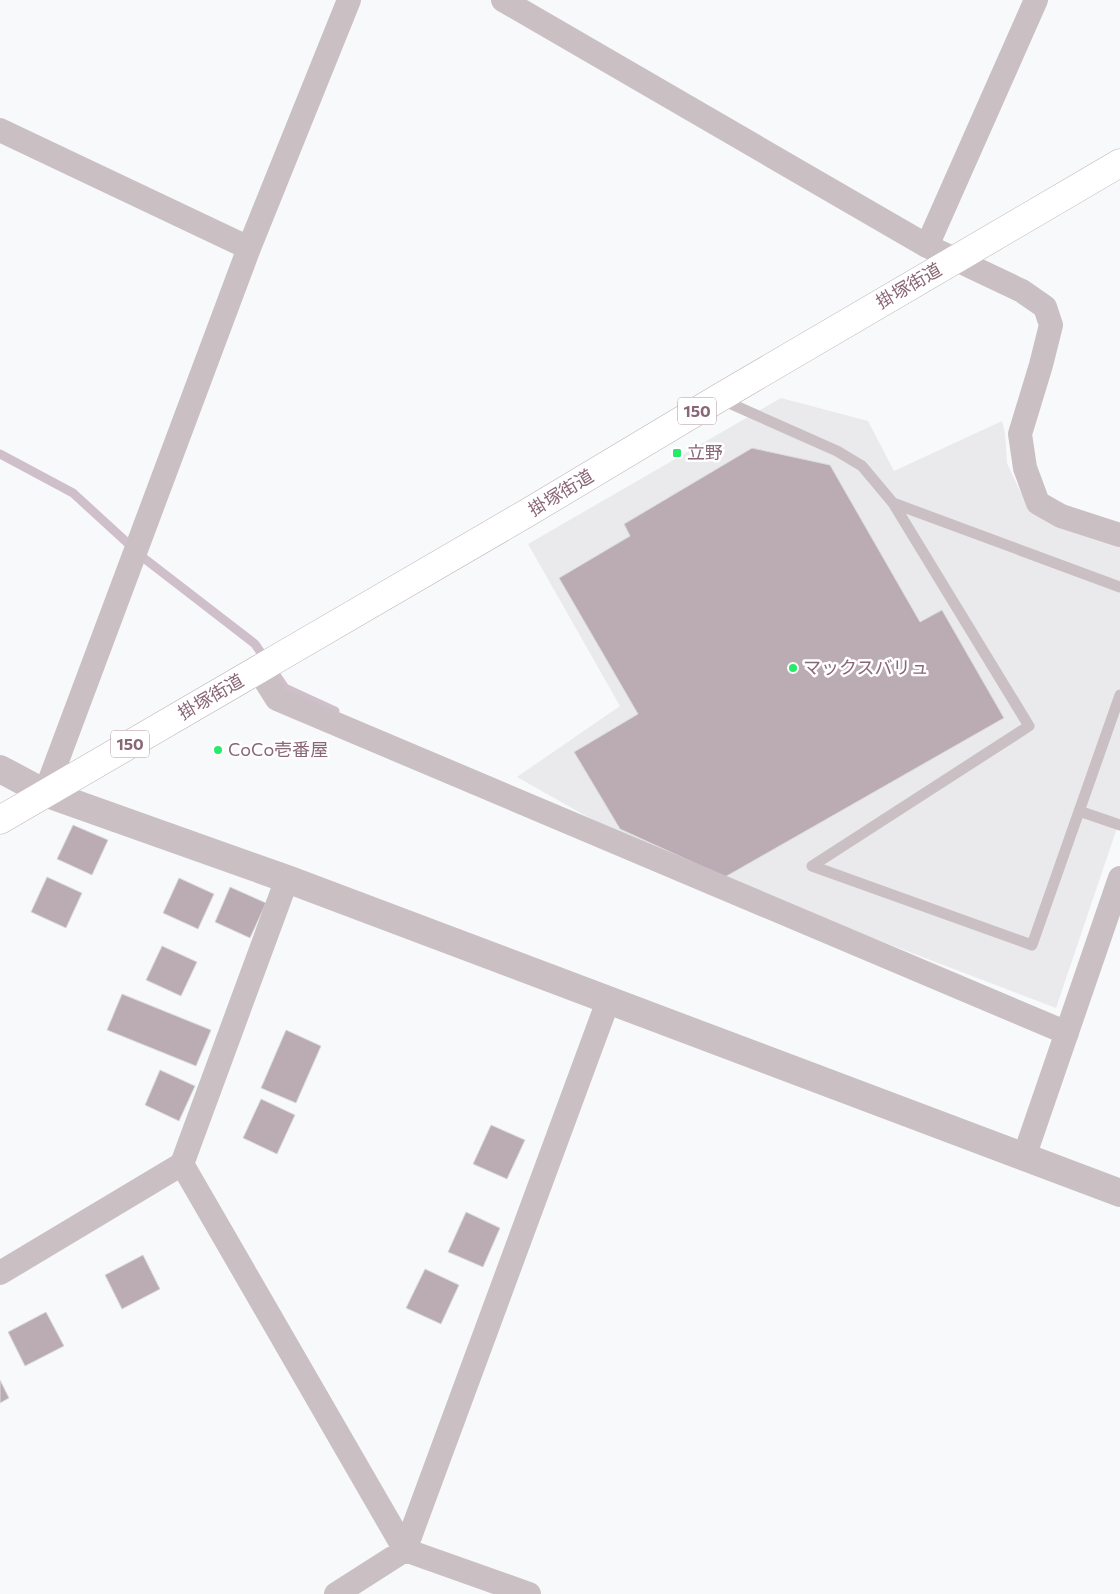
<svg xmlns="http://www.w3.org/2000/svg" width="1120" height="1594" viewBox="0 0 1120 1594" font-family="Commissioner,'Noto Sans JP',sans-serif">
<rect width="100%" height="100%" fill="#f7f9fa"/>
<path fill="#eaeaec" d="M781 398 868 421 894 471 1002 421 1005 433 1007 463 1020 491 1038 512 1057 525 1120 547V819L1056 1008 726 882 616 833 517 777 620 706 528 544Z"/>
<g fill="none" stroke-linecap="round" stroke-linejoin="round">
<path stroke="#cfbfca" stroke-width="9" d="M0 454 73 493 145 559 255 644 285 688 335 711"/>
</g>
<path fill="#bbabb3" stroke="#d9dbdc" d="M752 448 830 465 920 622 942 610 1004 718 725 877 620 829 574 752 638 714 559 578 630 536 624 524Z
M73 825 108 840 92 875 57 859Z
M47 877 82 893 66 928 31 912Z
M179 878 214 894 198 929 163 913Z
M230 887 266 903 250 938 215 922Z
M162 946 197 962 181 996 146 980Z
M122 994 211 1030 196 1066 107 1030Z
M286 1030 321 1046 296 1103 261 1088Z
M160 1070 195 1086 179 1121 145 1105Z
M261 1099 295 1115 277 1154 243 1138Z
M491 1125 525 1140 507 1179 473 1164Z
M466 1212 500 1228 483 1267 448 1252Z
M143 1255 160 1289 122 1309 105 1275Z
M425 1269 459 1285 441 1324 406 1308Z
M46 1312 64 1346 25 1366 8 1332Z
M0 1380 9 1398 0 1403Z"/>
<g fill="none" stroke-linecap="round" stroke-linejoin="round">
<defs>
<path id="trunk" d="M0 820 527 513 719 398 1120 163"/>
</defs>
<use href="#trunk" stroke="#bdb4b8" stroke-width="29"/>
<path stroke="#cac0c4" stroke-width="11" d="M720 399 837 451 862 466 893 503 1029 726 812 866 1032 945 1120 695
M893 503 1120 587
M1079 811 1120 825"/>
<path stroke="#cac0c4" stroke-width="24" d="M503 0 927 246 1022 291 1045 307 1051 325 1041 365 1020 434 1025 468 1038 503 1061 516 1120 535
M0 130 249 248
M927 246 1036 0
M258 669 277 699 1067 1033
M45 793 249 248 349 0
M1024 1157 1120 878
M182 1164 405 1550 529 1594
M0 1273 182 1164 287 879
M336 1594 405 1550 608 1001"/>
<path stroke="#cac0c4" stroke-width="28" d="M0 769 45 793 287 879 1120 1193"/>
<use href="#trunk" stroke="#fff" stroke-width="28"/>
</g>
<g fill="#27ea6b" stroke="#fff" stroke-width="2">
<rect x="672" y="448" width="10" height="10" rx="2.5"/>
<circle cx="793" cy="668" r="5"/>
<circle cx="218" cy="750" r="5"/>
</g>
<g text-anchor="middle" stroke-width="5" stroke-linejoin="round" paint-order="stroke">
<g fill="#fff" stroke="#ad959f" stroke-width="1">
<rect x="678" y="397.5" width="38" height="27" rx="4"/>
<rect x="111" y="730.5" width="38" height="27" rx="4"/>
</g>
<g font-size="16" font-weight="bold" fill="#8a6776">
<text x="697" y="417">150</text>
<text x="130" y="750">150</text>
</g>
<g font-size="18" fill="#8a6776" stroke="#fff">
<text transform="translate(909 286) rotate(-30)" y="6">掛塚街道</text>
<text transform="translate(561 493) rotate(-31)" y="6">掛塚街道</text>
<text transform="translate(211 697) rotate(-30)" y="6">掛塚街道</text>
</g>
<g font-size="18" fill="#8a6776" stroke="#fff" text-anchor="start">
<text x="687" y="459">立野</text>
<text x="803" y="674">マックスバリュ</text>
<text x="228" y="756">CoCo壱番屋</text>
</g>
</g>
</svg>
